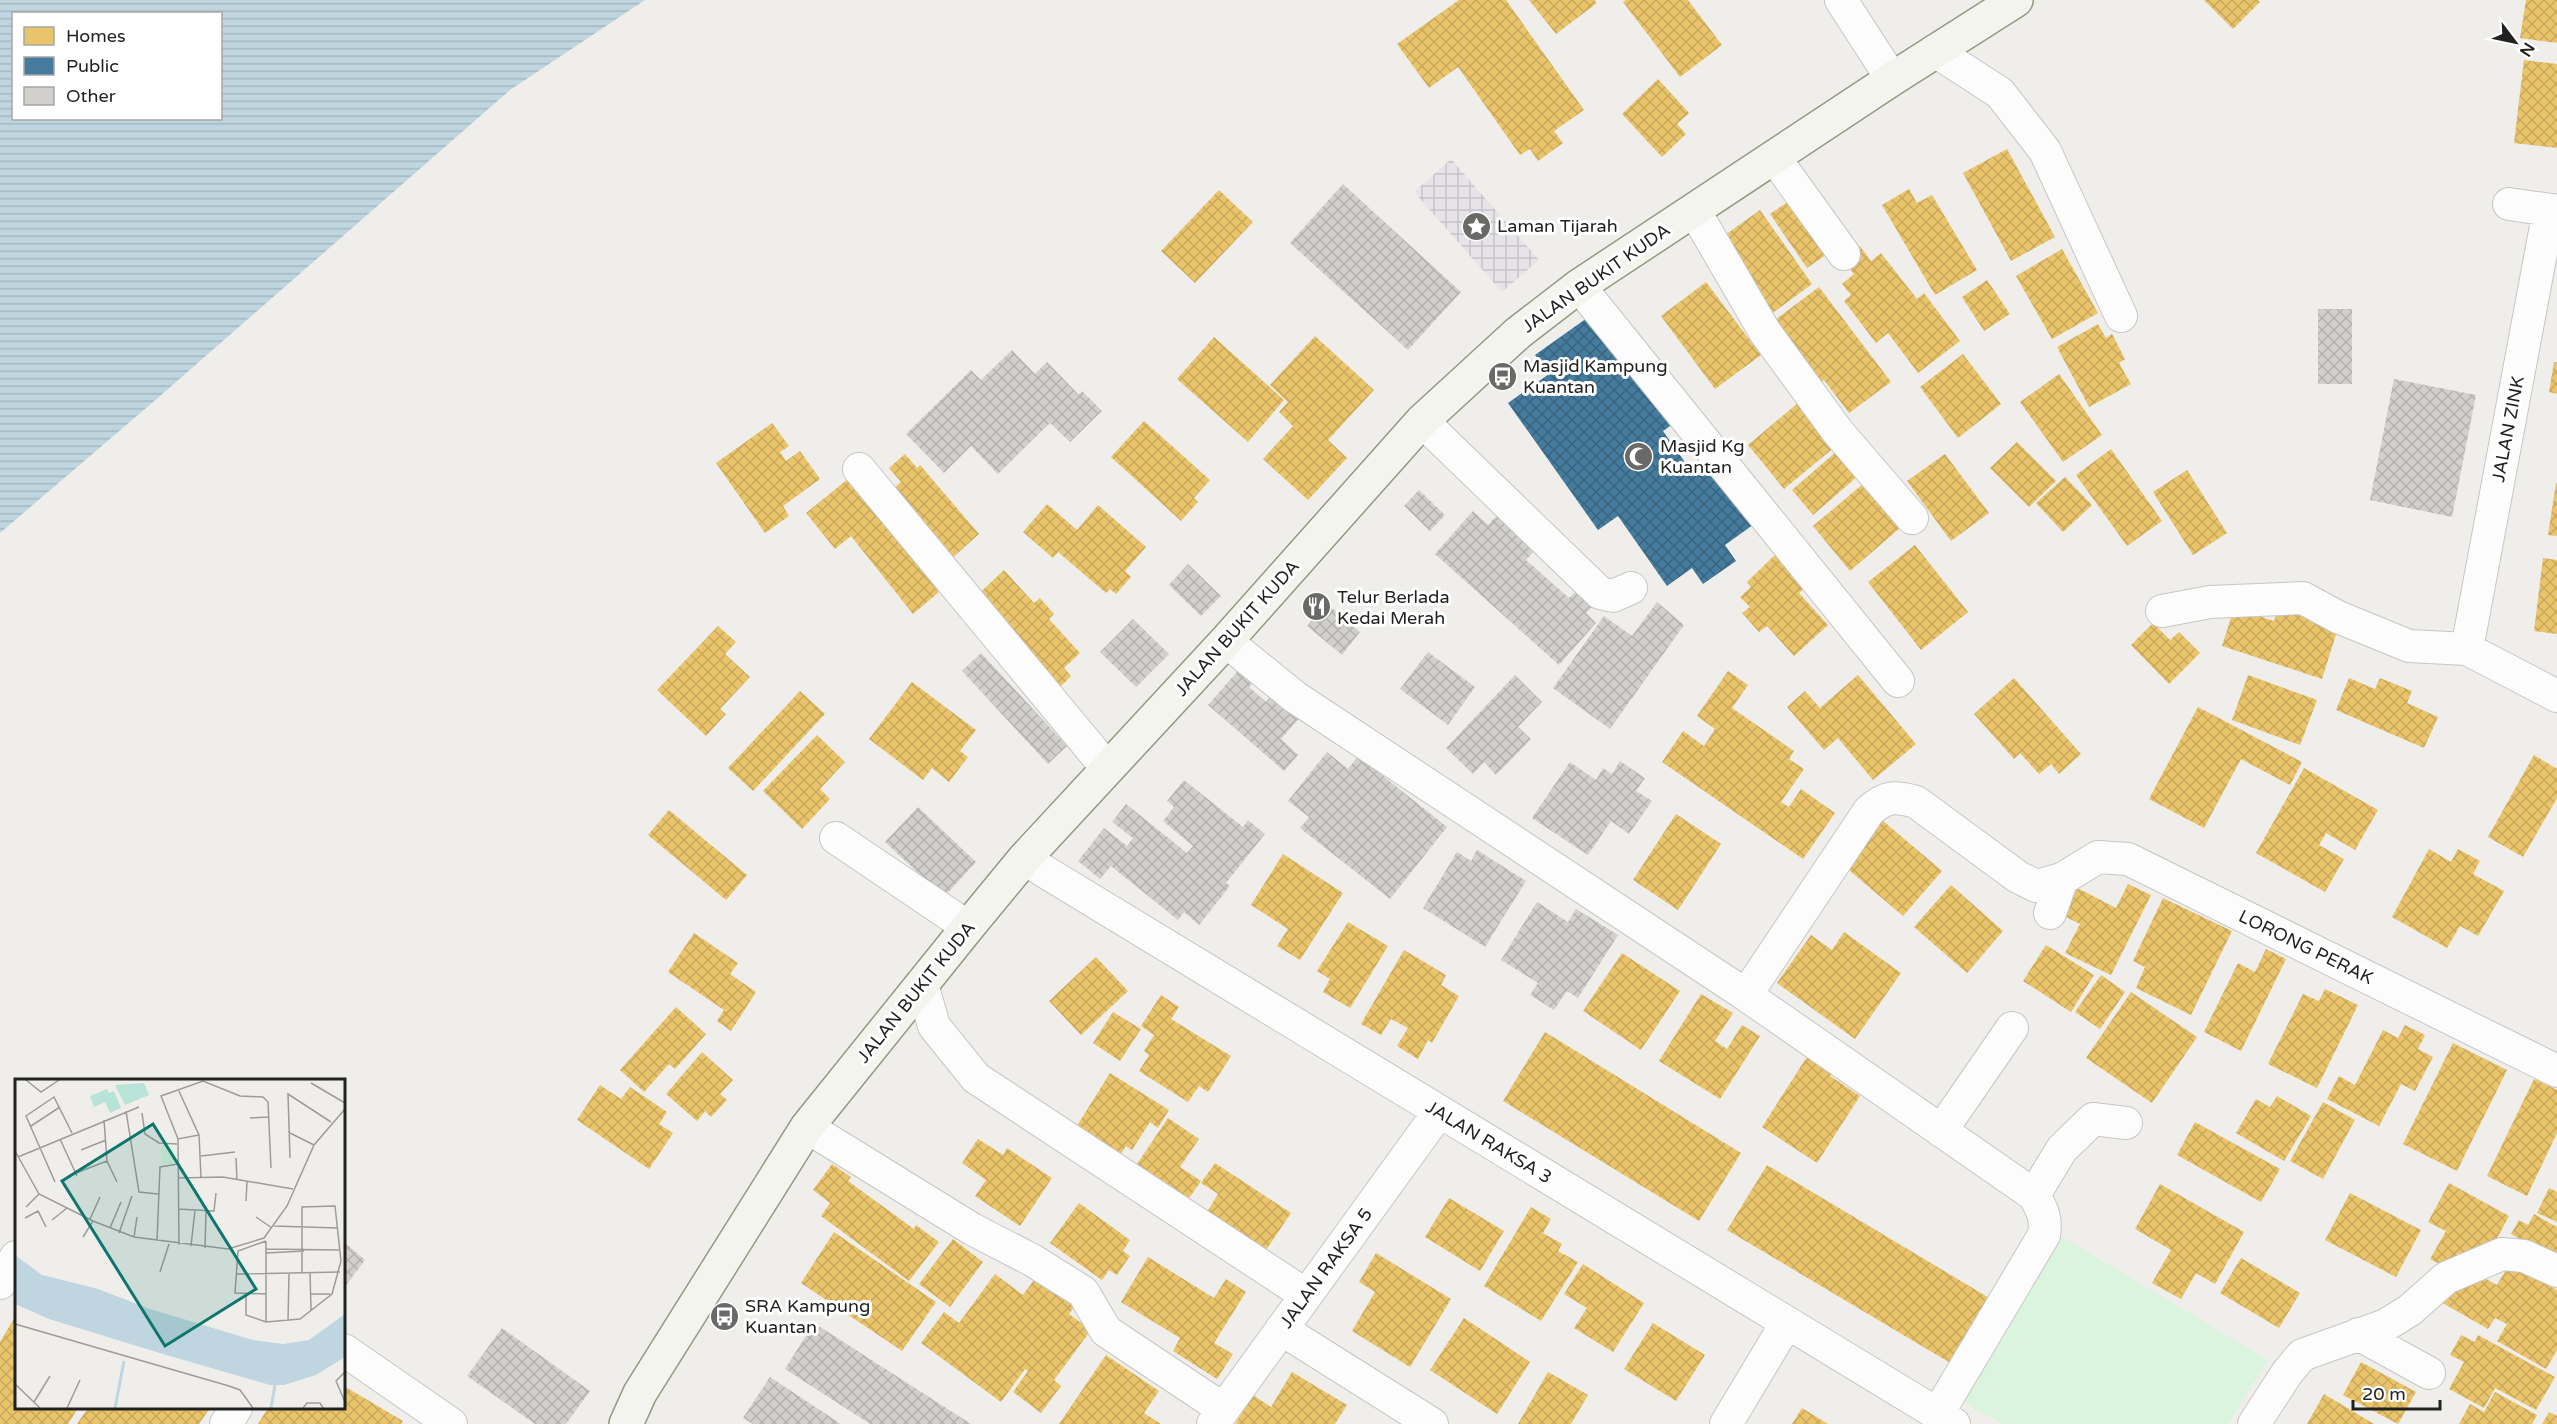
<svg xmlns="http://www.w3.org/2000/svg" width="2557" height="1424" viewBox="0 0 2557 1424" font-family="'Varela Round',sans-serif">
<defs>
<pattern id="plaza-grid" width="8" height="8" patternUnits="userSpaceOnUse" patternTransform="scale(1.5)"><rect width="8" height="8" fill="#e6e4e8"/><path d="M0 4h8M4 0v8" fill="none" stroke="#c5c3c7"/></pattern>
<pattern id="water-rules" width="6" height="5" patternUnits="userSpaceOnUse" patternTransform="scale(1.5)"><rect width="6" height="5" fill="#bfd6e0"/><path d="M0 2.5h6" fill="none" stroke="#a4b7c0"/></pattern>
<pattern id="homes-cross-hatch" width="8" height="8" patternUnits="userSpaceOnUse" patternTransform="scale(1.5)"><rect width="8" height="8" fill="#e9c46a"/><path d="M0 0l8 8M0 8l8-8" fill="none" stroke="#c8a85c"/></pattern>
<pattern id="public-cross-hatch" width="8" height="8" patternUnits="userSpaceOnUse" patternTransform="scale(1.5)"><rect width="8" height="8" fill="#457b9d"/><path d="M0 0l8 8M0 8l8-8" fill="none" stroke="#396480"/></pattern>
<pattern id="building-cross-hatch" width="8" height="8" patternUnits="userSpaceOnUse" patternTransform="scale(1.5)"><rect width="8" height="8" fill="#d2d0cd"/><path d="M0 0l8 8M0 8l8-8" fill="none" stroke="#b4b2b0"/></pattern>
</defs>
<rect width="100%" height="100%" fill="#efeeea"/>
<path fill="#daf4dd" d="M2057 1234 2268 1360 2228 1424H2003L1958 1399Z"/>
<path fill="url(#plaza-grid)" d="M1451 159 1539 260 1502 292 1414 192Z"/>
<path fill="url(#water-rules)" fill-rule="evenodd" d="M0 0H645L510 90 152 403 0 533ZM14 14H220V118H14Z"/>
<path fill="url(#homes-cross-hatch)" d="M1459 0H1506L1584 110 1554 131 1563 143 1538 161 1530 149 1520 155 1458 67 1429 88 1397 44Z
M1529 0H1594L1597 3 1556 34Z
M1626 0H1688L1722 45 1680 77 1623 2Z
M2204 0H2258L2260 2 2233 29Z
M2526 0H2557V43L2520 38Z
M2524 60 2557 64V148L2514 143Z
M1658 79 1689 113 1677 124 1686 134 1662 157 1622 114Z
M2007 149 2055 237 2011 261 1963 173Z
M1909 189 1917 203 1932 195 1977 270 1935 295 1882 205Z
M1219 190 1253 222 1195 283 1161 251Z
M1793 198 1830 252 1807 268 1770 214Z
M1760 210 1812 284 1770 315 1721 238Z
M1860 246 1871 261 1881 253 1917 299 1924 293 1960 341 1918 373 1888 333 1876 343 1844 301 1851 295 1842 284 1854 274 1842 260Z
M2062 249 2098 313 2052 339 2016 276Z
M1987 280 2010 314 1984 331 1962 297Z
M1706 282 1761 355 1715 389 1661 316Z
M1819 287 1891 382 1849 413 1824 380 1818 385 1771 323Z
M2098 324 2106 338 2112 334 2125 359 2119 363 2131 384 2089 407 2057 347Z
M1315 336 1374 390 1328 440 1347 458 1308 500 1263 459 1293 426 1279 412 1288 402 1270 385Z
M1214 337 1284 400 1248 442 1177 379Z
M1963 354 2001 404 1958 438 1920 387Z
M2554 362H2557V394L2549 392Z
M2059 374 2102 435 2063 462 2020 402Z
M1799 402 1836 446 1784 489 1748 445Z
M1144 421 1210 480 1194 498 1198 502 1181 521 1111 457Z
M772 423 789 446 780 452 786 461 800 451 820 479 783 506 789 516 765 533 716 463Z
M2017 442 2056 481 2029 507 1990 468Z
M2111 449 2162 521 2127 546 2076 475Z
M1837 451 1858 476 1813 515 1792 490Z
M905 454 917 468 920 465 979 534 949 561 889 492 901 482 889 468Z
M1945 454 1989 513 1951 541 1907 481Z
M2187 470 2227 533 2193 555 2153 492Z
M2065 477 2092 505 2063 532 2036 503Z
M1870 478 1907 522 1850 571 1813 526Z
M848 479 939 592 913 614 851 536 835 549 806 513Z
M2556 483H2557V536L2548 535Z
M1047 504 1077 530 1098 505 1146 547 1125 571 1131 577 1116 594 1110 589 1106 593 1058 552 1053 558 1023 532Z
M1915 545 1968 612 1921 650 1868 582Z
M1776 554 1807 586 1799 593 1828 625 1794 656 1767 626 1759 632 1742 613 1750 607 1740 597 1751 587 1747 582Z
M2543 558 2557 560V634L2534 631Z
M1004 570 1034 603 1040 598 1054 614 1049 619 1080 653 1064 668 1071 676 1056 691 968 604Z
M2280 605 2339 625 2322 679 2222 646 2234 608 2274 621Z
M2153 623 2170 640 2179 632 2200 653 2169 684 2131 645Z
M718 626 736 642 725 654 750 677 720 709 726 714 706 736 657 690Z
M1728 671 1748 685 1732 708 1794 751 1789 759 1804 769 1781 802 1789 807 1801 789 1835 813 1803 859 1662 762 1683 731 1704 746 1715 729 1697 716Z
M1858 675 1916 744 1873 780 1838 738 1824 750 1787 707 1805 691 1820 708Z
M2248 675 2317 700 2300 745 2232 720Z
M2014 678 2081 754 2059 774 2051 764 2039 774 2020 753 2014 759 1974 714Z
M2349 678 2375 689 2380 678 2412 691 2407 703 2438 717 2424 748 2336 710Z
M912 682 976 730 960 751 968 757 949 782 932 768 923 780 869 739Z
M800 691 825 714 753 791 728 768Z
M2198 707 2302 762 2290 785 2241 759 2204 828 2149 799Z
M817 735 845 762 820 789 830 799 802 829 763 791Z
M2534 755 2557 769V798L2523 857 2488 837Z
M2304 768 2378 810 2355 850 2326 833 2319 845 2344 859 2325 892 2256 853Z
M669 810 747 875 726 900 648 835Z
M1676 814 1721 844 1678 910 1633 880Z
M1882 820 1942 871 1903 916 1843 865Z
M2429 849 2451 862 2458 849 2480 861 2473 874 2504 891 2478 936 2460 926 2447 948 2392 917Z
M1283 854 1343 893 1300 960 1277 946 1288 929 1251 905Z
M2070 884 2116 908 2128 884 2151 895 2111 975 2065 953 2080 924 2056 912Z
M1951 885 2003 931 1967 973 1914 927Z
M2163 898 2232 931 2191 1015 2136 988 2145 967 2133 961Z
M1348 922 1388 946 1350 1008 1323 992 1330 979 1317 971Z
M1844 932 1901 973 1855 1039 1777 983 1811 935 1832 950Z
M694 933 738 963 730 974 756 992 731 1031 717 1021 724 1010 668 972Z
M2046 945 2094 975 2071 1012 2023 981Z
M2266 949 2286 959 2241 1051 2204 1032 2238 963 2255 972Z
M1404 950 1446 975 1441 985 1459 996 1432 1043 1428 1040 1418 1059 1397 1046 1408 1028 1391 1019 1381 1035 1361 1024Z
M1622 953 1680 991 1641 1050 1583 1011Z
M1096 957 1128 991 1081 1035 1049 1001Z
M2101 975 2125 992 2100 1029 2075 1012Z
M2325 989 2358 1005 2317 1088 2268 1064 2303 994 2319 1001Z
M2131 992 2197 1037 2152 1103 2086 1058Z
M1701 994 1733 1013 1715 1041 1727 1049 1742 1025 1760 1036 1720 1099 1659 1061Z
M1161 995 1179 1007 1171 1019 1231 1056 1208 1092 1199 1086 1188 1102 1139 1071 1149 1055 1144 1051 1154 1035 1141 1026Z
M676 1007 706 1034 675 1069 669 1064 644 1092 620 1070Z
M1113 1012 1141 1029 1120 1061 1093 1043Z
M2405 1025 2425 1035 2418 1049 2433 1057 2415 1091 2401 1084 2379 1126 2327 1099 2339 1076 2355 1085 2383 1030 2398 1038Z
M1545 1032 1741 1153 1699 1221 1503 1101Z
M2453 1043 2507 1070 2457 1171 2403 1144Z
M1812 1049 1837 1066 1830 1076 1860 1096 1817 1163 1762 1127Z
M702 1052 733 1080 720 1094 727 1100 711 1117 705 1111 697 1121 666 1094Z
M1110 1073 1169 1110 1158 1128 1150 1122 1132 1150 1126 1146 1114 1164 1070 1137Z
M2534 1079 2557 1090V1133L2527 1196 2487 1176Z
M600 1085 621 1099 630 1087 667 1112 659 1124 673 1133 649 1169 577 1120Z
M2277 1096 2311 1116 2284 1161 2236 1133 2256 1099 2270 1107Z
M2323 1102 2355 1120 2323 1179 2290 1161Z
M1168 1118 1199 1139 1180 1167 1201 1181 1182 1208 1131 1173Z
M2195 1122 2280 1169 2261 1202 2177 1155Z
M978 1139 1003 1155 1007 1148 1052 1178 1020 1226 975 1196 986 1180 962 1163Z
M1215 1163 1291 1213 1262 1256 1204 1217 1218 1194 1201 1183Z
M832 1164 851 1177 848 1181 914 1229 916 1225 939 1242 909 1281 821 1216 830 1203 813 1190Z
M1767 1165 1991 1299 1952 1364 1727 1230Z
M2449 1183 2509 1216 2488 1255 2475 1247 2468 1259 2458 1253 2449 1269 2430 1259 2446 1231 2428 1222Z
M2160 1184 2244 1232 2215 1284 2196 1273 2181 1299 2152 1283 2171 1250 2135 1229Z
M2549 1188 2557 1192V1222L2537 1213Z
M2350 1193 2421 1230 2396 1277 2325 1240Z
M1449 1198 1504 1231 1480 1271 1425 1237Z
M1079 1203 1130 1240 1123 1251 1130 1256 1117 1275 1109 1270 1102 1280 1050 1243Z
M1531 1207 1551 1219 1543 1233 1562 1244 1558 1251 1578 1262 1541 1321 1484 1286Z
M2534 1214 2557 1227V1268L2517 1246 2520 1239 2511 1234 2519 1220 2528 1225Z
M834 1232 936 1302 902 1351 801 1283Z
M953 1239 983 1262 950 1307 919 1284Z
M1376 1253 1451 1299 1410 1367 1352 1331 1375 1292 1359 1282Z
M1052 1255 1091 1284 1069 1314 1091 1330 1054 1380 1061 1386 1041 1413 1013 1392 1028 1371 1025 1369 1001 1402 921 1343 944 1312 959 1323 995 1274 1023 1295Z
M1148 1257 1214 1298 1226 1279 1246 1292 1214 1343 1233 1354 1217 1379 1173 1351 1180 1338 1121 1302Z
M2241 1258 2300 1293 2279 1328 2220 1293Z
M2510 1263 2557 1290V1350L2546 1369 2497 1341 2507 1324 2495 1318 2488 1329 2441 1302 2455 1279 2469 1287 2477 1274 2497 1285Z
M1583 1264 1644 1303 1613 1352 1574 1328 1587 1308 1564 1294Z
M16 1315V1408H78L68 1424H0V1342Z
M1464 1318 1530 1362 1497 1414 1430 1370Z
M1653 1323 1705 1355 1676 1401 1624 1369Z
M2461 1335 2475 1342 2478 1335 2555 1377 2536 1410 2495 1388 2484 1408 2449 1389 2464 1362 2450 1355Z
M1106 1355 1159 1391 1144 1413 1161 1424H1059Z
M2361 1362 2416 1392 2398 1424 2343 1395Z
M1292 1372 1347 1405 1335 1424H1235L1253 1395 1271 1407Z
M1548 1372 1588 1395 1571 1424H1518Z
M344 1386 403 1421 401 1424H258L268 1408H344Z
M2495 1392 2537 1415 2532 1424H2459L2470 1404 2484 1412Z
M2324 1394 2374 1424H2307Z
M88 1408H210L199 1424H77Z
M1802 1408 1828 1424H1792Z
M2549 1412 2557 1416V1424H2542Z"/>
<path fill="url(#public-cross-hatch)" d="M1594 313 1673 424 1663 431 1689 468 1709 454 1757 522 1725 545 1736 561 1703 584 1692 568 1667 586 1618 516 1598 530 1508 403 1549 374 1535 355Z"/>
<path fill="url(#building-cross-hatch)" d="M1343 184 1461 292 1408 350 1290 243Z
M2318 309H2352V384H2318Z
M1012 350 1035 374 1047 362 1079 395 1082 391 1102 411 1070 442 1050 423 998 474 971 446 944 473 906 434 971 370 981 380Z
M2394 379 2476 395 2452 517 2370 500Z
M1419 490 1445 515 1430 531 1404 506Z
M1473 511 1488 525 1498 514 1537 548 1526 560 1569 598 1575 592 1592 607 1586 613 1596 623 1559 665 1435 554Z
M1188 564 1221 596 1201 616 1169 585Z
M1657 602 1684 625 1610 729 1553 688 1604 616 1632 636Z
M1326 603 1360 632 1342 655 1307 626Z
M1133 619 1169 654 1136 687 1100 652Z
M1428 652 1475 687 1448 725 1400 689Z
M981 653 1067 746 1048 764 962 671Z
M1244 664 1258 677 1249 687 1266 702 1275 692 1302 715 1281 739 1298 755 1284 771 1208 705Z
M1515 675 1542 702 1518 727 1531 739 1496 775 1484 762 1473 774 1446 748Z
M1327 752 1348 769 1358 756 1447 827 1390 899 1300 828 1309 817 1288 801Z
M1620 761 1645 778 1636 791 1652 801 1629 834 1611 821 1588 855 1532 818 1570 762 1596 780 1603 768 1612 774Z
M1184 780 1243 827 1248 820 1265 834 1226 883 1230 886 1199 925 1184 912 1178 920 1111 866 1100 879 1078 861 1104 828 1127 846 1133 838 1112 822 1126 804 1187 853 1193 846 1163 821 1174 807 1167 801Z
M918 807 976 862 944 897 885 842Z
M1477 850 1526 881 1485 947 1423 908 1457 852 1471 861Z
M1537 902 1568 922 1576 909 1618 935 1578 998 1567 991 1554 1010 1530 995 1538 983 1501 960Z
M344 1242 365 1260 344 1288Z
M814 1323 971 1424H870L785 1369Z
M502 1328 590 1391 566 1424H535L467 1376Z
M770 1377 841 1424H753L743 1418Z"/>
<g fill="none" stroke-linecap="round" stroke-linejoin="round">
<defs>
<path id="street" d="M1841 0 1892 79
M1935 51 2000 93 2045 151 2121 316
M1774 157 1844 254
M2509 204 2557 211
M1694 210 1765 332 1838 432 1912 518
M1579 286 1898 681
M1422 421 1600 593 1613 596 1631 588
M859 469 1107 768
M2162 611 2210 602 2303 598 2338 617 2409 646 2467 649 2557 696
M1226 641 1295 697 1746 995 2034 1195C2042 1209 2047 1219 2044 1235L1937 1415
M2467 649 2549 210
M836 838 968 927
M1024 859 1954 1424
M2050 913 2062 879
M922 984 934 1026 976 1078 1306 1295
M1746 995 1869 811C1886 796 1894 796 1916 802L2018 877 2036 886 2062 879 2098 857 2128 859 2557 1071
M807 1127 972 1229 1032 1260 1083 1292 1106 1331 1223 1409
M1941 1131 2012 1028
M2034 1195 2062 1149 2093 1119 2126 1123
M0 1283 16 1257
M1281 1329 1432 1424
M2358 1334 2429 1373
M344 1350 451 1424
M226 1424 236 1408
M1213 1424 1439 1112
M1726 1424 1786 1324
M2254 1424 2287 1373 2302 1355 2386 1325 2410 1310 2446 1278 2502 1254 2524 1256 2557 1271"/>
<path id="secondary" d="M626 1424 640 1393 807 1127 968 927 1024 859 1226 641 1422 421 1518 333 1579 286 1892 79 2016 0"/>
</defs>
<use href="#street" stroke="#c6c6c4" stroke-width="34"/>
<use href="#secondary" stroke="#949982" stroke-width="36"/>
<use href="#street" stroke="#fdfcfc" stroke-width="32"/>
<use href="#secondary" stroke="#f2f4ed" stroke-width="33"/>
</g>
<defs>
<symbol id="sight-disc" viewBox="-11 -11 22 22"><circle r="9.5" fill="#696967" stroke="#fff"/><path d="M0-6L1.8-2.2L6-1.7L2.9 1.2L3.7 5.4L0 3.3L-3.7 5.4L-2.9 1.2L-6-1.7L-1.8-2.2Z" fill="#fff"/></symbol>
<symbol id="bus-disc" viewBox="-11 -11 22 22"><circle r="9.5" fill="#696967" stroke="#fff"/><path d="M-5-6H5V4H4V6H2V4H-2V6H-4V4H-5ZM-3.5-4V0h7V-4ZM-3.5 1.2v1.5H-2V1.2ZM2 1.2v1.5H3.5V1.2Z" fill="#fff"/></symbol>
<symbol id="mosque-disc" viewBox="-11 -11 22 22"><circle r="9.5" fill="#696967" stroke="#fff"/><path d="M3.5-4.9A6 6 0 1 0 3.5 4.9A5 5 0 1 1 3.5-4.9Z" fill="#fff"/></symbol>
<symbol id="restaurant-disc" viewBox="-11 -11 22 22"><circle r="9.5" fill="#696967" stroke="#fff"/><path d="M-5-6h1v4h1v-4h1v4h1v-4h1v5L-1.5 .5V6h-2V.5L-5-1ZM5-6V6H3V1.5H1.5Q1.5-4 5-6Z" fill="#fff"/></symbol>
</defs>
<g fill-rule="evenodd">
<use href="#sight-disc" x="1460" y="210" width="33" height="33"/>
<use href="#bus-disc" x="1486" y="360" width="33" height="33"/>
<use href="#mosque-disc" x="1622" y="440" width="33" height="33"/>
<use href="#restaurant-disc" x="1300" y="590" width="33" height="33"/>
<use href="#bus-disc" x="708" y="1300" width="33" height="33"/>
</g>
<g text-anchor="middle" stroke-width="6" stroke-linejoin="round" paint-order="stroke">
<g font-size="18" fill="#212121" stroke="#fff" text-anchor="start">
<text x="1497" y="232">Laman Tijarah</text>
<text x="1523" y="372">Masjid Kampung<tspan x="1523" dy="21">Kuantan</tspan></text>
<text x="1660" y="452">Masjid Kg<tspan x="1660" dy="21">Kuantan</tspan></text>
<text x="1337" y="603">Telur Berlada<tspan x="1337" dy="21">Kedai Merah</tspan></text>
<text x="745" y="1312">SRA Kampung<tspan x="745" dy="21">Kuantan</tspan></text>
</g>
<g font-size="18" fill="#212121" stroke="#fff">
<text transform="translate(1596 278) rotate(-35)" y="6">JALAN BUKIT KUDA</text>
<text transform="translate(2508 429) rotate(-79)" y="6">JALAN ZINK</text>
<text transform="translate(1237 628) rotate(-48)" y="6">JALAN BUKIT KUDA</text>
<text transform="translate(2306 947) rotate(26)" y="6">LORONG PERAK</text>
<text transform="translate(916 992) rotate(-51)" y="6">JALAN BUKIT KUDA</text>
<text transform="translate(1489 1142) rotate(31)" y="6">JALAN RAKSA 3</text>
<text transform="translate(1326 1268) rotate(-54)" y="6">JALAN RAKSA 5</text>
</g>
</g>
<g transform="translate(15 1079)">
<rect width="330" height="330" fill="#efeeea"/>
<path d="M146 66H159L161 85H146Z" fill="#daf4dd"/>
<path d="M129 4 134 16 110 26 100 6ZM92 10 94 14 99 12 106 29 95 34 90 23 79 28 75 17Z" fill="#b7e4d6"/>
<path d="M0 176 27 196 83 210 135 230 238 261 268 265 294 261 330 235V278L301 296 269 306H255L148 275 34 240 0 225Z" fill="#bfd6e0"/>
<path fill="none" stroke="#bfd6e0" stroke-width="3" d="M100 329 109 282M256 329 260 306"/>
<path fill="none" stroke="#9d9c9a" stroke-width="1.5" d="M11 1 26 13 44 1M296 4 330 24M163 10 184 56 186 98M111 32 124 113 143 115M127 34 130 55 144 64 162 65M235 39 254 38M89 41 92 82 102 103M16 47 45 28M273 53 299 66M184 56 163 60 146 17 188 2 225 17 248 18 253 23 256 89M45 60 62 97M163 60 164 166M66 71 91 61M0 72 24 115 78 142 119 158 213 170 249 159 272 127 299 66 330 30M186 77 220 73M3 78 124 28M221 79 222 102M275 79 273 15 316 43M61 94 92 82M163 99 208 98 278 110M40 103 11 37 39 18 57 54M231 122 232 103M11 128 24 115M163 130 199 132 201 114M241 138 257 149M10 139 23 132 31 148M75 140 85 118M37 141 52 129M259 147 322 149M95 149 106 123M104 154 117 117M68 158 78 142M119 158 122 138M142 162 145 88 163 85M251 162 223 172 220 214 251 215M251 162V243M176 167 180 131M190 169 191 132M251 170 324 171M251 174 289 172M145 193 154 165M295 193 296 231M222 195 325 193M231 215V236L251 243 285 240 317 215 326 182 320 127 287 128V194M295 215H315M273 242 274 195M0 245 214 307 225 311 238 329M330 293 321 302 330 323M0 305 25 329M19 323 35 297M52 329 65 301M288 329 292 324H305L308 329"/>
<path fill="#0f766e" fill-opacity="0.15" stroke="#0f766e" stroke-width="3" d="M138 45 241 210 150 267 47 102Z"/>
<rect width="330" height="330" fill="none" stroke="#212121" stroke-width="3"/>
</g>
<rect x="12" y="12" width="210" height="108" fill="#ffffff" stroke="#a6a6a6" stroke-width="1.5"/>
<rect x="24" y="27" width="30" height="18" fill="#e9c46a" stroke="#a6a6a6" stroke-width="1.5"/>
<text x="66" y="42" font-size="18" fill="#212121">Homes</text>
<rect x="24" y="57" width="30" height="18" fill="#457b9d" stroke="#a6a6a6" stroke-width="1.5"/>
<text x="66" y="72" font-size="18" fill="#212121">Public</text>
<rect x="24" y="87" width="30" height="18" fill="#d2d0cd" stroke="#a6a6a6" stroke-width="1.5"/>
<text x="66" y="102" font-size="18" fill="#212121">Other</text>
<g transform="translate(2515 42) rotate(122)" stroke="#ffffff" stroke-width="4.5" paint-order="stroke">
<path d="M0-4.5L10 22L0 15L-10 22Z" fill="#212121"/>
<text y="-9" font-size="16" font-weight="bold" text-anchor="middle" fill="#212121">N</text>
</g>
<path d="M2353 1400v9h87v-9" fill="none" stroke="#212121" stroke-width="3"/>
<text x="2362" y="1400" font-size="18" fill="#212121" stroke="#ffffff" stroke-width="4.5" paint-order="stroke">20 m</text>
</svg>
